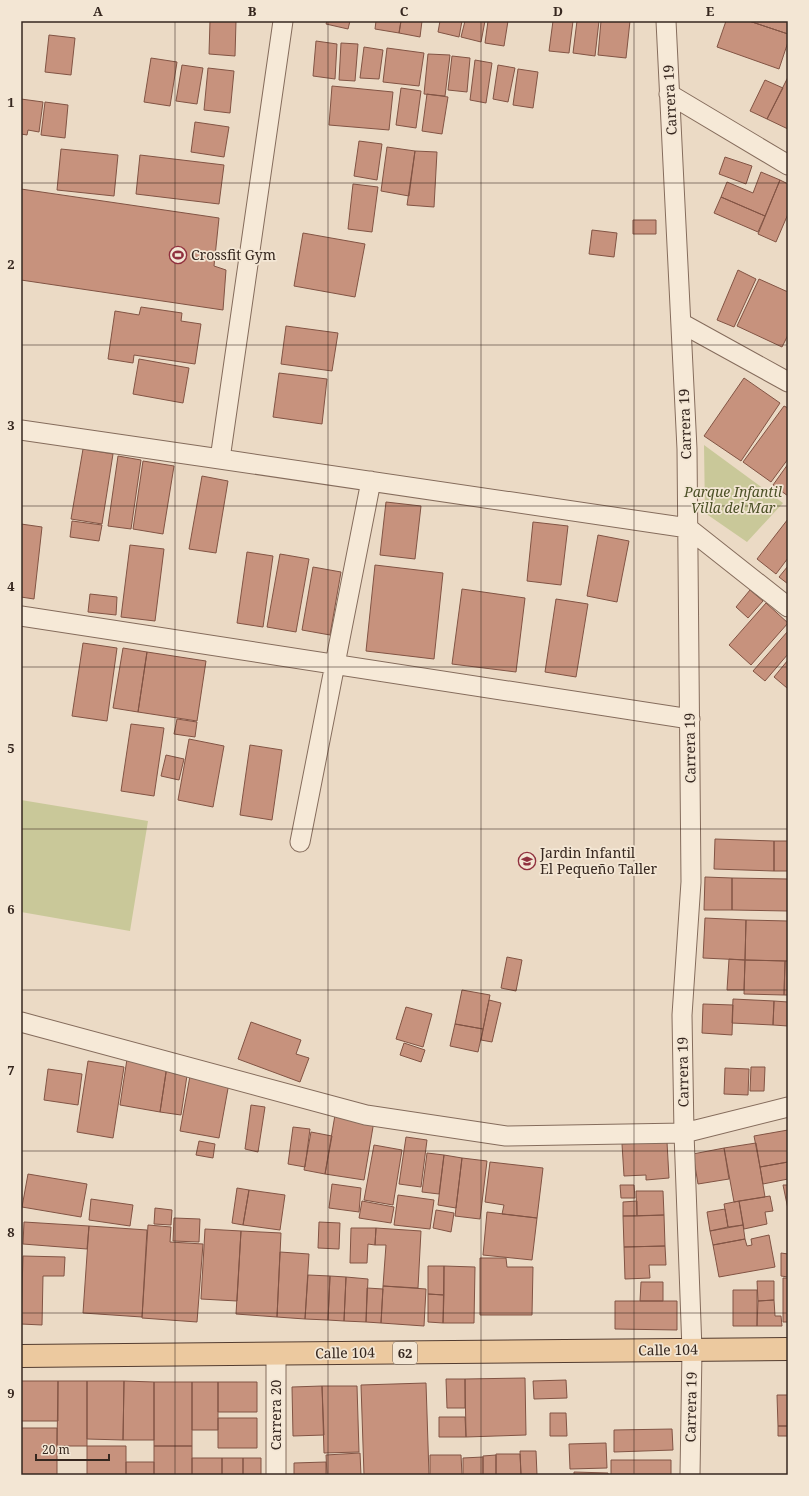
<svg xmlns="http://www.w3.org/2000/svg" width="809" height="1496" viewBox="0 0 809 1496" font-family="'Noto Serif',serif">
<rect width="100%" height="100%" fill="#ebdac5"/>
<path fill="#c9c899" d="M704 445 783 503 747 542 705 513Z
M21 800 148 821 130 931 21 912Z"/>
<path fill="#c7927d" stroke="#825444" d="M210 21H236L235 56 209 54Z
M327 21H350L348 29 326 24Z
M376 21H401L399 33 375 29Z
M401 21H422L420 37 399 33Z
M440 21H462L459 37 438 32Z
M465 21H485L481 42 461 37Z
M488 21H508L504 46 485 43Z
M553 21H573L569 53 549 51Z
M577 21H599L595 56 573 53Z
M601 21H630L626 58 598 55Z
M726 21H749L788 34V42L779 69 717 47Z
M749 21H788V34Z
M49 35 75 38 71 75 45 72Z
M316 41 337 44 335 79 313 76Z
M341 43 358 44 355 81 339 80Z
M364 47 383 50 379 79 360 78Z
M387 48 424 53 419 86 383 82Z
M428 54 450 55 445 96 424 94Z
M452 56 470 58 467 92 448 90Z
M151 58 177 62 170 106 144 102Z
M475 60 492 63 486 103 470 100Z
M182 65 203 68 197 104 176 101Z
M498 65 515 68 508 102 493 99Z
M208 68 234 71 230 113 204 110Z
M518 69 538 72 533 108 513 105Z
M788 77V129L767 119Z
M765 80 783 88 767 119 750 111Z
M332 86 393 92 389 130 329 125Z
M401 88 421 91 416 128 396 125Z
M427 94 448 97 442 134 422 131Z
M21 99 43 102 39 132 28 130 27 135 21 134Z
M45 102 68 105 65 138 41 135Z
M195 122 229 127 224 157 191 152Z
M359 141 382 144 377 180 354 176Z
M387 147 415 151 409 196 381 191Z
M61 149 118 155 114 196 57 190Z
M415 151 437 152 434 207 407 205Z
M140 155 224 165 219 204 136 194Z
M725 157 752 166 746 184 719 174Z
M761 172 780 180 765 216 721 197 727 182 753 193Z
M780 180 788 184V214L776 242 758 234Z
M353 184 378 187 372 232 348 229Z
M21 189 219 218 214 266 226 270 223 310 21 280Z
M721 197 765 216 758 232 714 213Z
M633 220H656V234H633Z
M592 230 617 233 614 257 589 254Z
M303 233 365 244 355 297 294 286Z
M738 270 756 279 734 327 717 320Z
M759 279 788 292V335L782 347 737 326Z
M141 307 182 313 181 321 201 324 195 364 134 355 133 363 108 359 115 311 139 315Z
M286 326 338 333 332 371 281 364Z
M139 359 189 368 183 403 133 394Z
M279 373 327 379 322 424 273 417Z
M744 378 780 403 741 461 704 436Z
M784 406 788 408V459L771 482 743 462Z
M83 449 113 454 102 524 71 519Z
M118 456 141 460 131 529 108 526Z
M143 461 174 466 163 534 133 529Z
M788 464V496L773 485Z
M202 476 228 481 216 553 189 549Z
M386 502 421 506 415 559 380 555Z
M788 519V558L776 574 757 559Z
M72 521 102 525 99 541 70 537Z
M533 522 568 526 561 585 527 581Z
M21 524 42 527 34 599 21 597Z
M598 535 629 541 617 602 587 596Z
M130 545 164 549 155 621 121 617Z
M247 552 273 556 263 627 237 623Z
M280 554 309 559 296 632 267 627Z
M375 565 443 573 434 659 366 651Z
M788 566V584L779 577Z
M313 567 341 572 330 635 302 630Z
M462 589 525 598 516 672 452 664Z
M750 590 763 601 748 618 736 607Z
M90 594 117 597 116 615 88 612Z
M556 599 588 604 576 677 545 672Z
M766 603 788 623 751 665 729 645Z
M788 631V654L765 681 753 671Z
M83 643 117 648 107 721 72 716Z
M123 648 147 652 138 712 113 708Z
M147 652 206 661 197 721 138 712Z
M788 660V687L787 688 774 677Z
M177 719 197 722 195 737 174 734Z
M131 724 164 728 154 796 121 791Z
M189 739 224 746 213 807 178 800Z
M250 745 282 750 272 820 240 815Z
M166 755 184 759 179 780 161 776Z
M715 839 774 841V871L714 869Z
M774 841H788V871H774Z
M705 877 732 878V910H704Z
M732 878 788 879V911L732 910Z
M705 918 746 920 745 960 703 958Z
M746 920 788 921V961L745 960Z
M507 957 522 960 516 991 501 988Z
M729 959 745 960 744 990H727Z
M745 960 785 961 784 995 744 994Z
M785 961H788V995H784Z
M462 990 490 995 483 1029 455 1024Z
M733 999 774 1001 773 1025 732 1023Z
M489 1000 501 1003 492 1042 481 1040Z
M774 1001 788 1002V1026L773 1025Z
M703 1004 733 1005 732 1035 702 1033Z
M406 1007 432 1014 423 1047 396 1039Z
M251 1022 301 1040 296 1054 309 1058 300 1082 238 1059Z
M455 1024 483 1029 478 1052 450 1046Z
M404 1043 425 1050 421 1062 400 1055Z
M127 1059 167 1066 160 1112 120 1105Z
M88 1061 124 1067 113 1138 77 1132Z
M167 1066 188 1069 181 1115 160 1112Z
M751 1067H765L764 1091H750Z
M725 1068 749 1069 748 1095 724 1094Z
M48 1069 82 1074 78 1105 44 1100Z
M190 1076 229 1083 219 1138 180 1131Z
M251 1105 265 1107 258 1152 245 1149Z
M335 1115 374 1121 364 1180 325 1174Z
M293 1127 310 1129 305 1167 288 1164Z
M788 1130V1162L760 1167 754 1136Z
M311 1132 332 1136 325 1174 304 1170Z
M406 1137 427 1140 421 1187 399 1184Z
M199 1141 215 1144 213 1158 196 1155Z
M667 1142 669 1178 646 1180V1175L624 1176 622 1144Z
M756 1143 765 1197 734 1202 724 1148Z
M374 1145 402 1150 393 1205 364 1200Z
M724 1148 729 1179 698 1184 693 1154Z
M427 1153 444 1155 439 1194 422 1192Z
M444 1155 462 1158 456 1208 438 1205Z
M462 1158 487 1161 480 1219 455 1216Z
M490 1162 543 1168 537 1218 502 1214 504 1205 485 1202Z
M788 1162V1179L763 1184 760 1167Z
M28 1174 87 1184 81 1217 22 1207Z
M332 1184 361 1188 359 1212 329 1208Z
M620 1185H634L635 1198H621Z
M783 1185H788V1209Z
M237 1188 249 1190 243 1225 232 1223Z
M249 1190 285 1195 280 1230 243 1225Z
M636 1191H663L664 1215 637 1216Z
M398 1195 434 1200 430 1229 394 1225Z
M770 1196 773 1211 765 1212 767 1224 744 1229 739 1201Z
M91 1199 133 1205 130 1226 89 1220Z
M362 1201 394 1207 391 1223 359 1218Z
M637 1201V1216H623V1202Z
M739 1201 743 1225 728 1227 724 1204Z
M155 1208 172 1210 171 1225 154 1224Z
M725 1209 728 1227 710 1231 707 1212Z
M436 1210 454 1213 451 1232 433 1228Z
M487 1212 537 1218 532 1260 483 1255Z
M664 1215 665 1246 624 1247 623 1216Z
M174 1218 200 1219 199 1242 173 1241Z
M24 1222 89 1226 87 1249 23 1244Z
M319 1222 340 1223 339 1249 318 1248Z
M148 1225 171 1227 170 1242 203 1244 197 1322 142 1318Z
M743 1225 745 1239 713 1245 710 1231Z
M89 1226 147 1230 142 1317 83 1313Z
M351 1228H376L375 1245 368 1244 367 1263H350Z
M376 1228 421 1231 418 1288 383 1286 386 1245H375Z
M205 1229 241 1231 237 1301 201 1299Z
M241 1231 281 1233 277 1317 236 1314Z
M769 1235 775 1267 719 1277 713 1245 745 1239 747 1246 752 1245 751 1239Z
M665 1246 666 1265H649L650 1278 625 1279 624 1247Z
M280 1252 309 1254 305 1319 277 1317Z
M781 1253 788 1254V1277L781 1276Z
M23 1256 65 1257 64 1276H43L42 1325 21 1324Z
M480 1258H506L507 1267H533L532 1315H480Z
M428 1266H444V1295L428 1294Z
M444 1266 475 1267 474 1323H443Z
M308 1275 330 1276 328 1320 305 1319Z
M330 1276 346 1277 344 1321 328 1320Z
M346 1277 368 1279 366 1322 344 1321Z
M783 1278H788V1322H783Z
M757 1281H774V1300L758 1301Z
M641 1282H663V1301H640Z
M383 1286 426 1289 424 1326 381 1323Z
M367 1288 383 1289 381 1323 366 1322Z
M733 1290H757V1326H733Z
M428 1294 444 1295 443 1323 428 1322Z
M774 1300 775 1316H781L782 1326H757L758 1301Z
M615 1301H677V1330L615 1329Z
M525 1378 526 1435 466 1437 465 1379Z
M446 1379H465V1408H447Z
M566 1380 567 1398 534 1399 533 1381Z
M21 1381H58V1421H21Z
M58 1381H87V1446H57Z
M87 1381H124L123 1440 87 1439Z
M124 1381 154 1382V1440H123Z
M154 1382H192V1446H154Z
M192 1382H218V1430H192Z
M218 1382H257V1412H218Z
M426 1383 429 1475H364L361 1385Z
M322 1386H357L359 1452 324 1453Z
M322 1386 324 1435 293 1436 292 1387Z
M777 1395H788V1426H778Z
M550 1413H566L567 1436H550Z
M439 1417H465L466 1437H439Z
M218 1418H257V1448H218Z
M778 1426H788V1436H778Z
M21 1428H57V1475H21Z
M672 1429 673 1450 614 1452V1430Z
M606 1443 607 1468 570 1469 569 1444Z
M87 1446H126V1475H87Z
M154 1446H192V1475H154Z
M520 1451H536L537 1475H521Z
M360 1453 361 1475H327L326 1455Z
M496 1454H520L521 1475H496Z
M430 1455H461L462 1475H430Z
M496 1455V1475H483V1456Z
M483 1457V1475H463V1458Z
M192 1458H222V1475H192Z
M222 1458H243V1475H222Z
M243 1458H261V1475H243Z
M611 1460H671V1475H611Z
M126 1462H154V1475H126Z
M326 1462V1475H294V1463Z
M574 1472 608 1473V1475H574Z"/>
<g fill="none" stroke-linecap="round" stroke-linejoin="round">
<defs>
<path id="minor" d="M666 21 687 449 691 882 682 1015 684 1133 692 1350 690 1475
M669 94 788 165
M681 323 788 382
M21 430 220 459 688 528 788 607
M220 459 283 21
M21 616 690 719
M300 842 371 481
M21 1022 366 1115 506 1136 684 1133 788 1107
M276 1354V1475"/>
<path id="primary" d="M21 1356 788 1349"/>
</defs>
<use href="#minor" stroke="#856c5c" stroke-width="21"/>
<use href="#primary" stroke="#533c30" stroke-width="24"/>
<use href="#minor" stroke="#f6e9d7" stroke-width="19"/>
<use href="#primary" stroke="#ecc99f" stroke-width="22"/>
</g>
<path fill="none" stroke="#36271f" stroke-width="1" stroke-opacity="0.55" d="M175 21V1475M328 21V1475M481 21V1475M634 21V1475M21 183H788M21 345H788M21 506H788M21 667H788M21 829H788M21 990H788M21 1151H788M21 1313H788"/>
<defs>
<symbol id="stadium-ring" viewBox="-11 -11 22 22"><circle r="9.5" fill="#f3e6d4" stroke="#90303e" stroke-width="1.5"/><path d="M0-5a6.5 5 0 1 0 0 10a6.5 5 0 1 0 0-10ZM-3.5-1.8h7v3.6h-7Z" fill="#90303e"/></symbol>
<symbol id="school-ring" viewBox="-11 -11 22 22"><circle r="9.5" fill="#f3e6d4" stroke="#90303e" stroke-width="1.5"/><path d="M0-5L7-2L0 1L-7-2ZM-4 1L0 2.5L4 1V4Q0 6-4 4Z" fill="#90303e"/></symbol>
</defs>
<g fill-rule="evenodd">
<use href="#stadium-ring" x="168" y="245" width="20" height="20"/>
<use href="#school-ring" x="517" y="851" width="20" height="20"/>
</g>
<g text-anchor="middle" stroke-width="3.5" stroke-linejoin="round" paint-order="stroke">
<rect fill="#f3e6d4" stroke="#6f6055" stroke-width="1" x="393" y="1342" width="24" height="22" rx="3"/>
<g font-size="13" font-weight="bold" fill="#36271f">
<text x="405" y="1358">62</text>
</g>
<g font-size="14" fill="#36271f" stroke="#f3e6d4">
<text transform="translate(670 100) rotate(-93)" y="5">Carrera 19</text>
<text transform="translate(685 424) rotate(-92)" y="5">Carrera 19</text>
<text transform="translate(690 748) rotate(-91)" y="5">Carrera 19</text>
<text transform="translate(683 1072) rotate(-91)" y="5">Carrera 19</text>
<text transform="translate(668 1350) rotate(-1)" y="5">Calle 104</text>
<text transform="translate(345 1353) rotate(-1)" y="5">Calle 104</text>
<text transform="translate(691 1407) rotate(-89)" y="5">Carrera 19</text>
<text transform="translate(276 1415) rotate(-90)" y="5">Carrera 20</text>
</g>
<g font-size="14" fill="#36271f" stroke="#f3e6d4" text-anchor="start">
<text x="191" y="260">Crossfit Gym</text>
<text x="540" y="858">Jardin Infantil<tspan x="540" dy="16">El Pequeño Taller</tspan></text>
</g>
<g font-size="14" font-style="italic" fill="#4c5127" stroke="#f3e6d4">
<text x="733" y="497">Parque Infantil<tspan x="733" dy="16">Villa del Mar</tspan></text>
</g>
</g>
<rect width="809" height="1496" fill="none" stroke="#f3e6d4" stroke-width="44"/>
<path d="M36 1454v6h73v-6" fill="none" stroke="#36271f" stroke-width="2"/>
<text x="42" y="1454" font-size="12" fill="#36271f" stroke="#f3e6d4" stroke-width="3" paint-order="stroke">20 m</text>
<rect x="22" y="22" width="765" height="1452" fill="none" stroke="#36271f" stroke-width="1.5"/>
<g font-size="13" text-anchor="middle" font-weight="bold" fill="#36271f">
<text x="98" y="16">A</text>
<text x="252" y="16">B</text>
<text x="404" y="16">C</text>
<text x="558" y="16">D</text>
<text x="710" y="16">E</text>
<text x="11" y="107">1</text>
<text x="11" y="269">2</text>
<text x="11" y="430">3</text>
<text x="11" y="591">4</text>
<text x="11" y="753">5</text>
<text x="11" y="914">6</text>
<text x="11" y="1075">7</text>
<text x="11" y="1237">8</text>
<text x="11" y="1398">9</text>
</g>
</svg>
